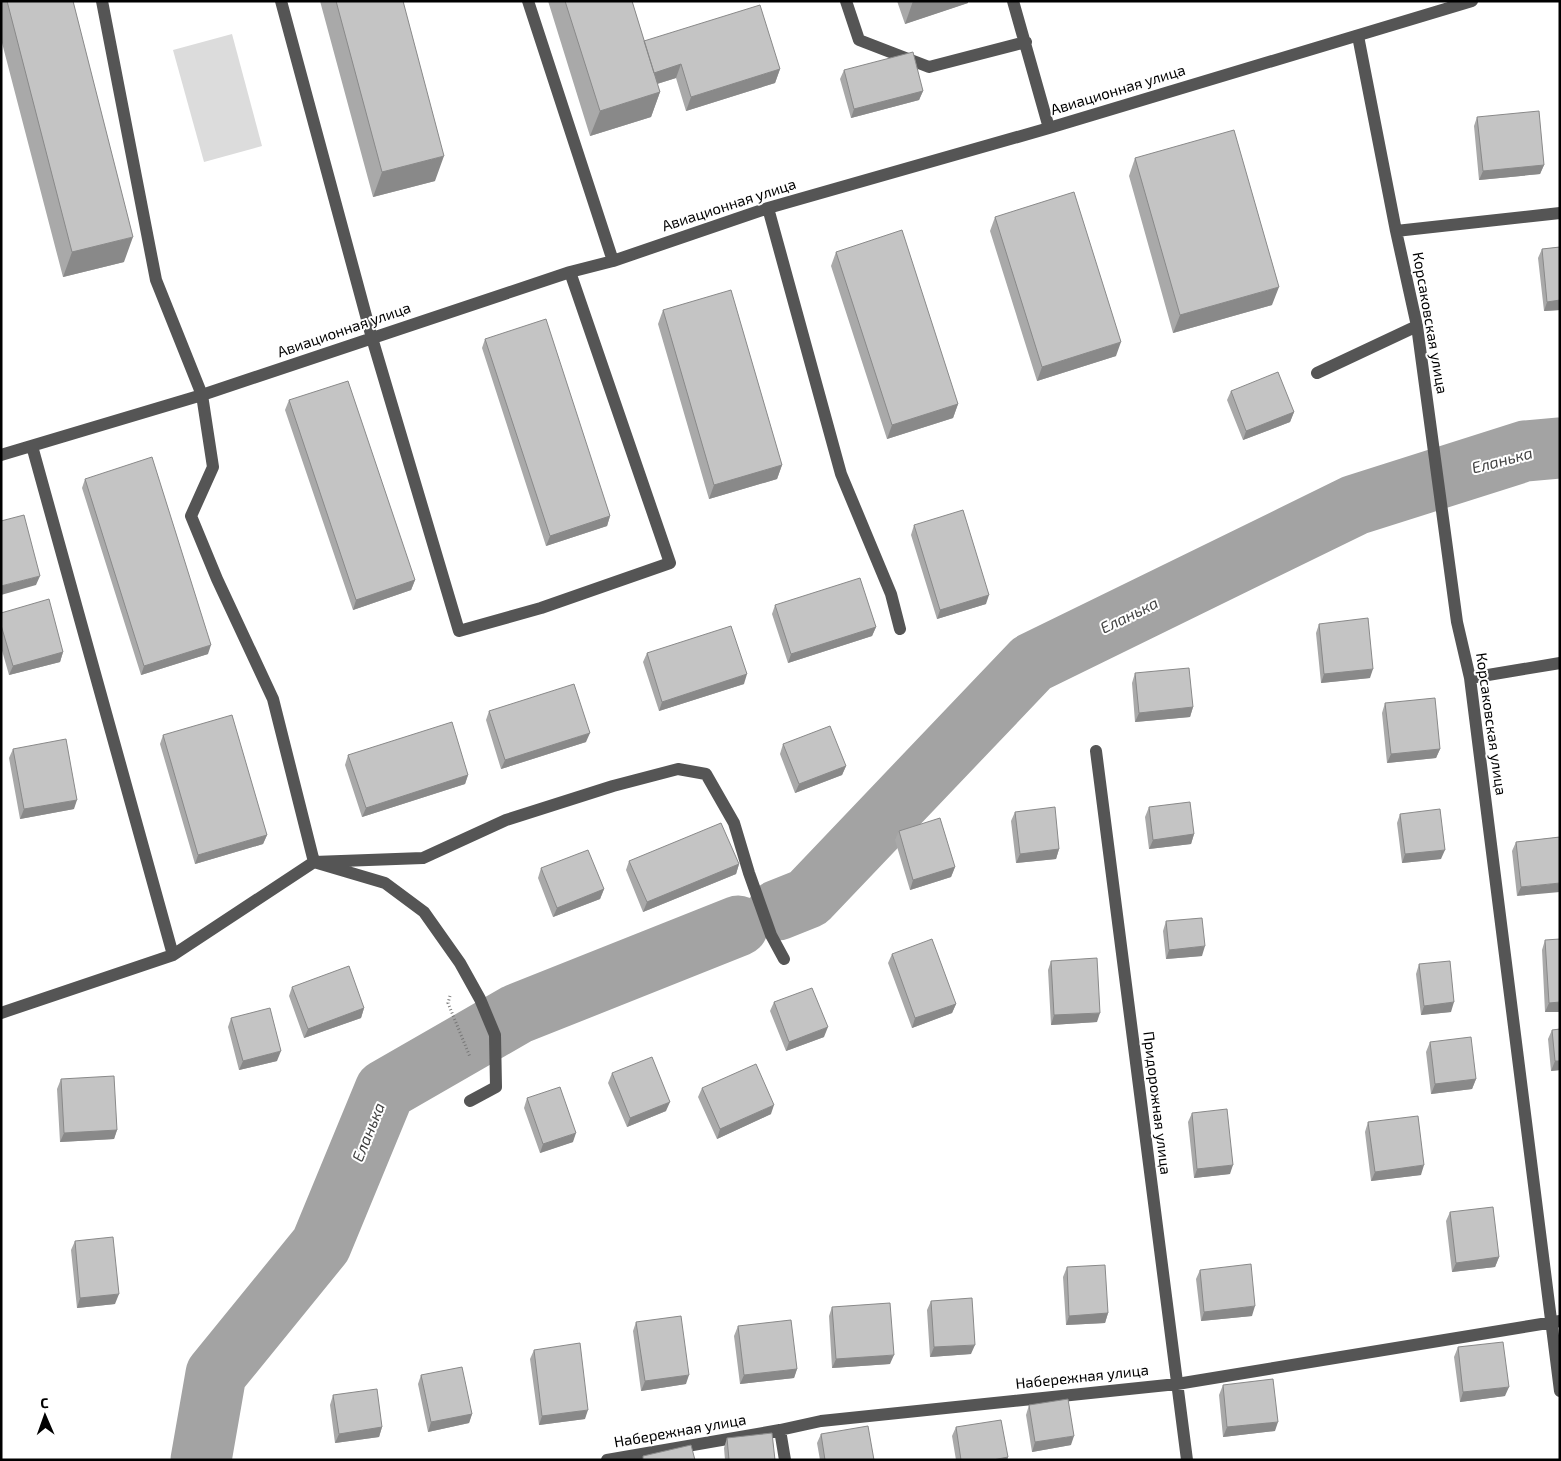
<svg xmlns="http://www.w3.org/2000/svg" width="1561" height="1461" viewBox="0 0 1561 1461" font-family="'Exo 2',sans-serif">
<rect width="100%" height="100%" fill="#fff"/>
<path fill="#dcdcdc" d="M232 34 262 146 204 162 173 50Z"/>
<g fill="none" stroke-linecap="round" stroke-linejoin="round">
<path stroke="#a3a3a3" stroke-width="61" d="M778 910 808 898 1032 663 1355 505 1525 451 1560 448
M201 1460 216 1374 321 1245 385 1090 517 1014 738 926"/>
<path stroke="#777" stroke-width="3" stroke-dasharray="1 2.5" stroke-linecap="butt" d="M450 996 448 1003 470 1057"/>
<path stroke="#555" stroke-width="12" d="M102 1 156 280 202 395 213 467 191 516 217 579 273 699 314 862 385 883 424 912 460 963 480 999 495 1035 496 1087 470 1101
M281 1 372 338 459 631 541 608 670 563 570 272
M528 1 613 261
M846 1 859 40 929 67 1026 42
M1013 1 1049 128
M1358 36 1396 231 1417 326 1457 622 1470 678 1560 1391
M768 208 841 474 891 594 900 629
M1396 231 1560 213
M1317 373 1417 326
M32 446 173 955
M1 455 202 395 570 272 613 261 768 208 1049 128 1472 1
M1470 678 1560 663
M1096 751 1187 1460
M1 1013 173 955 314 862 423 858 506 820 613 786 678 769 706 774 734 823 749 873 771 935 784 959
M780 1430 785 1460
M607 1460 780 1430 821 1421 1177 1384 1560 1321"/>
</g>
<path fill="#a9a9a9" d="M1 1H73L124 262 63 277 1 39Z
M320 1H403L435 181 373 197Z
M548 1H632L644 41 780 69 775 83 686 111 676 78 657 84 660 92 651 117 590 136Z
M897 1H968V3L905 24Z
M844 70 923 91 919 100 851 118 840 79Z
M1477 117 1544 165 1540 174 1479 180 1474 126Z
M1135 158 1272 305 1173 333 1129 176Z
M995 217 1116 356 1037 381 990 231Z
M1560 247V310L1544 311 1538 258 1542 249Z
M836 252 958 404 953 418 887 439 831 266Z
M663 310 782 465 777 479 709 499 658 324Z
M485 339 610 516 607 526 546 546 482 348Z
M1231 391 1294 412 1290 422 1243 440 1227 400Z
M289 400 415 580 411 590 353 610 285 410Z
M85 479 208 654 141 675 82 488Z
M914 525 986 604 937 619 911 535Z
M775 605 876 627 872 636 788 663 772 614Z
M1 613 63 652 60 662 9 675 1 647Z
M1319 624 1370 678 1321 683 1316 633Z
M647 653 744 684 659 711 643 662Z
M1135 673 1193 707 1190 717 1135 722 1132 683Z
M1385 703 1440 749 1436 758 1387 763 1382 713Z
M489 711 586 742 501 769 486 720Z
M163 735 267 835 263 844 195 864 160 744Z
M783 744 846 766 842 775 795 793 780 754Z
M13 749 74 809 20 819 9 758Z
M348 755 468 775 465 784 362 817 345 765Z
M1149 807 1194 834 1191 844 1149 849 1145 817Z
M1015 812 1059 849 1056 859 1016 863 1011 821Z
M1400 814 1441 859 1402 863 1397 823Z
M899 831 955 867 951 877 910 890 895 840Z
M1560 837 1517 896 1512 851 1516 842Z
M629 861 739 864 736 874 643 912 626 870Z
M541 868 604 889 600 899 553 917 538 878Z
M1166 921 1202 956 1166 959 1163 931Z
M1545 940 1560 1012H1545L1542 950Z
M892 954 956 1004 952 1013 912 1028 888 963Z
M1051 961 1097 1022 1051 1025 1048 970Z
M1419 964 1451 1012 1421 1015 1416 974Z
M292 987 364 1008 361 1018 304 1038 289 996Z
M774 1002 824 1037 786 1051 770 1011Z
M231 1018 277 1061 239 1070 228 1027Z
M1560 1029V1070L1551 1071 1548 1039 1552 1030Z
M1430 1042 1476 1079 1472 1089 1431 1094 1426 1052Z
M612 1073 666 1111 627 1127 608 1083Z
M61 1079 117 1130 114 1139 60 1142 57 1089Z
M702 1088 771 1114 717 1139 698 1097Z
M527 1098 573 1142 540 1153 524 1108Z
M1192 1113 1230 1174 1194 1178 1188 1122Z
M1368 1122 1421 1175 1371 1181 1365 1132Z
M1450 1212 1499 1257 1495 1267 1452 1272 1446 1221Z
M75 1241 115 1304 77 1308 71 1250Z
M1067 1267 1108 1313 1105 1323 1066 1325 1063 1277Z
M1200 1270 1252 1316 1201 1321 1196 1279Z
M931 1301 971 1354 930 1357 927 1310Z
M832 1307 890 1364 832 1368 829 1316Z
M636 1322 686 1384 641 1391 633 1331Z
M738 1326 797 1369 794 1378 740 1384 734 1336Z
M1458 1347 1505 1396 1460 1402 1454 1357Z
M534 1350 585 1419 539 1425 530 1359Z
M421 1375 472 1414 469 1423 428 1432 418 1384Z
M1223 1385 1275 1431 1223 1437 1219 1395Z
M333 1395 382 1427 379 1437 335 1443 330 1405Z
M1029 1405 1071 1445 1032 1452 1026 1415Z
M956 1427 1008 1457 1007 1460H956L952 1436Z
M821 1434 874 1460H820L817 1443Z
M727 1438 775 1460H725L724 1448Z"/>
<path fill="#898989" d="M913 1H968V3L905 24Z
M681 64 676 78 647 87 652 73Z
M780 69 775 83 686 111 691 97Z
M923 91 919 100 851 118 854 109Z
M660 92 651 117 590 136 600 111Z
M444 156 435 181 373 197 382 172Z
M1544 165 1540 174 1479 180 1483 171Z
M133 237 124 262 63 277 72 252Z
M1279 287 1272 305 1173 333 1180 315Z
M1560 300V310L1544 311 1547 302Z
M1121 342 1116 356 1037 381 1042 367Z
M958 404 953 418 887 439 892 425Z
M1294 412 1290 422 1243 440 1246 431Z
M782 465 777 479 709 499 714 485Z
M610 516 607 526 546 546 550 536Z
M40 576 36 585 1 595V586Z
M415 580 411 590 353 610 356 600Z
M989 595 986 604 937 619 940 610Z
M876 627 872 636 788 663 791 654Z
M211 645 208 654 141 675 144 666Z
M63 652 60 662 9 675 13 666Z
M1373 669 1370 678 1321 683 1324 674Z
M747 674 744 684 659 711 662 702Z
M1193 707 1190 717 1135 722 1139 713Z
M590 733 586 742 501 769 505 760Z
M1440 749 1436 758 1387 763 1391 754Z
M846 766 842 775 795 793 799 784Z
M468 775 465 784 362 817 366 808Z
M77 800 74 809 20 819 24 809Z
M1194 834 1191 844 1149 849 1153 840Z
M267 835 263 844 195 864 198 855Z
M1059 849 1056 859 1016 863 1020 854Z
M1445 850 1441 859 1402 863 1405 854Z
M739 864 736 874 643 912 647 902Z
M955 867 951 877 910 890 913 880Z
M1560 883V892L1517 896 1521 887Z
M604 889 600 899 553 917 557 908Z
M1205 946 1202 956 1166 959 1169 950Z
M1454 1002 1451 1012 1421 1015 1424 1006Z
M1560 1002V1012H1545L1549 1003Z
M956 1004 952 1013 912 1028 915 1018Z
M364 1008 361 1018 304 1038 308 1029Z
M1100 1013 1097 1022 1051 1025 1054 1015Z
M828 1027 824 1037 786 1051 789 1042Z
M281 1051 277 1061 239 1070 243 1061Z
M1555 1061H1560V1070L1551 1071Z
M1476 1079 1472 1089 1431 1094 1435 1084Z
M670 1102 666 1111 627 1127 630 1118Z
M774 1105 771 1114 717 1139 720 1129Z
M117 1130 114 1139 60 1142 64 1133Z
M576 1133 573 1142 540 1153 543 1144Z
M1233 1165 1230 1174 1194 1178 1197 1169Z
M1424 1165 1421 1175 1371 1181 1375 1172Z
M1499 1257 1495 1267 1452 1272 1456 1263Z
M119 1294 115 1304 77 1308 80 1298Z
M1255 1306 1252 1316 1201 1321 1204 1312Z
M1108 1313 1105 1323 1066 1325 1069 1316Z
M975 1345 971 1354 930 1357 934 1347Z
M894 1355 890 1364 832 1368 836 1359Z
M797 1369 794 1378 740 1384 744 1375Z
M689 1375 686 1384 641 1391 645 1381Z
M1509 1387 1505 1396 1460 1402 1463 1392Z
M588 1410 585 1419 539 1425 542 1416Z
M472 1414 469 1423 428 1432 431 1422Z
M1278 1422 1275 1431 1223 1437 1227 1427Z
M382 1427 379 1437 335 1443 339 1434Z
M1074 1436 1071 1445 1032 1452 1035 1442Z
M1008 1457 1007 1460H993Z"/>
<path fill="#c4c4c4" stroke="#898989" d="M7 1H73L133 237 72 252Z
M336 1H403L444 156 382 172Z
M565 1H632L660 92 600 111Z
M760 5 780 69 691 97 681 64 654 73 644 41Z
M913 52 923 91 854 109 844 70Z
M1539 111 1544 165 1483 171 1477 117Z
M1234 130 1279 287 1180 315 1135 158Z
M1074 192 1121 342 1042 367 995 217Z
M902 230 958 404 892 425 836 252Z
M1560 247V300L1547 302 1542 249Z
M731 290 782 465 714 485 663 310Z
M546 319 610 516 550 536 485 339Z
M1278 372 1294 412 1246 431 1231 391Z
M348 381 415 580 356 600 289 400Z
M152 457 211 645 144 666 85 479Z
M963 510 989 595 940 610 914 525Z
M24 515 40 576 1 586V521Z
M860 578 876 627 791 654 775 605Z
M49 599 63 652 13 666 1 625V613Z
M1368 618 1373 669 1324 674 1319 624Z
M731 626 747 674 662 702 647 653Z
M1189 668 1193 707 1139 713 1135 673Z
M574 684 590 733 505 760 489 711Z
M1435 698 1440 749 1391 754 1385 703Z
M232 715 267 835 198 855 163 735Z
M452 722 468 775 366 808 348 755Z
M830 726 846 766 799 784 783 744Z
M66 739 77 800 24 809 13 749Z
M1190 802 1194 834 1153 840 1149 807Z
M1055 807 1059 849 1020 854 1015 812Z
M1440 809 1445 850 1405 854 1400 814Z
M940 818 955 867 913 880 899 831Z
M721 823 739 864 647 902 629 861Z
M1560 837V883L1521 887 1516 842Z
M588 850 604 889 557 908 541 868Z
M1202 918 1205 946 1169 950 1166 921Z
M932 939 956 1004 915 1018 892 954Z
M1560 939V1002L1549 1003 1545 940Z
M1097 958 1100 1013 1054 1015 1051 961Z
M1450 961 1454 1002 1424 1006 1419 964Z
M349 966 364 1008 308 1029 292 987Z
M812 988 828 1027 789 1042 774 1002Z
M270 1008 281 1051 243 1061 231 1018Z
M1560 1029V1061H1555L1552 1030Z
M1471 1037 1476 1079 1435 1084 1430 1042Z
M652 1057 670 1102 630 1118 612 1073Z
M756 1064 774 1105 720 1129 702 1088Z
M114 1076 117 1130 64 1133 61 1079Z
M560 1087 576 1133 543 1144 527 1098Z
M1227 1109 1233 1165 1197 1169 1192 1113Z
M1418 1116 1424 1165 1375 1172 1368 1122Z
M1493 1207 1499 1257 1456 1263 1450 1212Z
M113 1237 119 1294 80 1298 75 1241Z
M1251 1264 1255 1306 1204 1312 1200 1270Z
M1105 1265 1108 1313 1069 1316 1067 1267Z
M972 1298 975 1345 934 1347 931 1301Z
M890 1303 894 1355 836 1359 832 1307Z
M681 1316 689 1375 645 1381 636 1322Z
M791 1320 797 1369 744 1375 738 1326Z
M1503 1342 1509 1387 1463 1392 1458 1347Z
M580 1343 588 1410 542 1416 534 1350Z
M462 1367 472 1414 431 1422 421 1375Z
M1273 1379 1278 1422 1227 1427 1223 1385Z
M377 1389 382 1427 339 1434 333 1395Z
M1068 1399 1074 1436 1035 1442 1029 1405Z
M1001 1420 1008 1457 993 1460H961L956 1427Z
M868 1426 874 1460H825L821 1434Z
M772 1433 775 1460H729L727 1438Z
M691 1445 695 1460H643V1456Z"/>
<g text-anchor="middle" stroke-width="4" stroke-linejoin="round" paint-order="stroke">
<g font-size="15" fill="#000" stroke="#fff">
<text transform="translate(1118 90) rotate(-17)" y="5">Авиационная улица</text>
<text transform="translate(729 205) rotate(-18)" y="5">Авиационная улица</text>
<text transform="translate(1430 323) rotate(80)" y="5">Корсаковская улица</text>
<text transform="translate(344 330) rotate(-19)" y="5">Авиационная улица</text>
<text transform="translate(1491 724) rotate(82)" y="5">Корсаковская улица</text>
<text transform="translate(1157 1103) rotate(83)" y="5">Придорожная улица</text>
<text transform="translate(1082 1377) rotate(-6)" y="5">Набережная улица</text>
<text transform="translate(680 1431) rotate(-10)" y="5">Набережная улица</text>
</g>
<g font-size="16" font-style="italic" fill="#444" stroke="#fff">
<text transform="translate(1502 460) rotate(-15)" y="6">Еланька</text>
<text transform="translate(1129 615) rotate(-26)" y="6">Еланька</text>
<text transform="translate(368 1132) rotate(-68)" y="6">Еланька</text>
</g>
</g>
<rect width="1561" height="1461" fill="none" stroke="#000000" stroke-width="5"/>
<g transform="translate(45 1416) rotate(358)" stroke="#ffffff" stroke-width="4" paint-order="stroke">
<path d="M0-4L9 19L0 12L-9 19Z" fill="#000000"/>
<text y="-8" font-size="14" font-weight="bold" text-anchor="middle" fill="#000000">С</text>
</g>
</svg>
